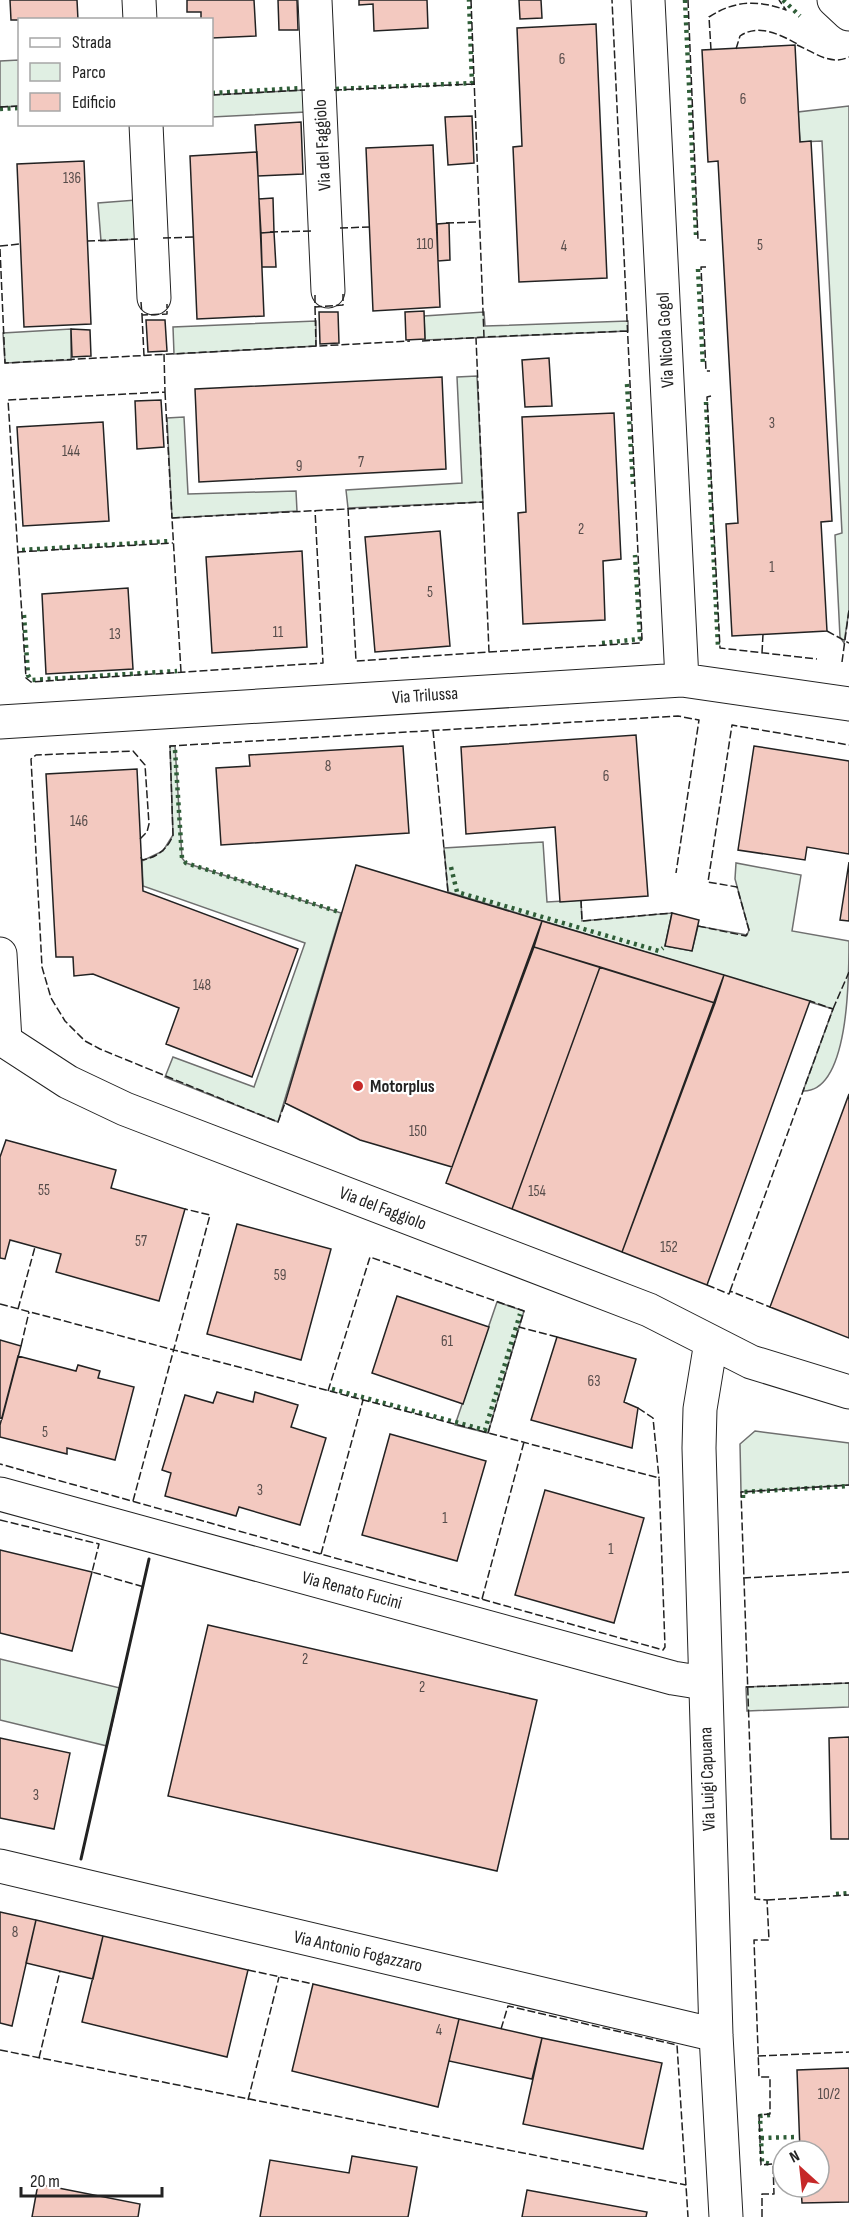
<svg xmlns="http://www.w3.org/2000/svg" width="849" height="2217" viewBox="0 0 849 2217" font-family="'Sofia Sans Condensed',sans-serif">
<rect width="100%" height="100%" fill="#fff"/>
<path fill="#e0efe3" stroke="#6f6f6f" stroke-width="1.5" d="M19 60V106L0 107V61Z
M305 90 306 112 212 117V95Z
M849 106V610L844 643 840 637 835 535 842 533 822 141 800 142 798 112Z
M136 200 138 239 101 241 98 203Z
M484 312 485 326 628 321V331L425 340 424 316Z
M316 321V346L174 354 173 327Z
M71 329V360L5 363 3 333Z
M477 376 483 502 348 508 346 490 462 483 457 377Z
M184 417 188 494 296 491 297 511 172 518 167 418Z
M170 746H175L182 858 186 863 341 913 278 1122 165 1077 173 1057 254 1087 305 943 143 886 142 861 163 851 173 835Z
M543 842 547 902 581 900 582 921 672 913 665 946 692 951 698 926 747 935 749 930 735 879 736 863 801 875 792 931 849 941C849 979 849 1092 803 1091L833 1009 448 892 444 848Z
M497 1302 524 1311 488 1433 455 1425Z
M755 1431 849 1443V1485L741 1492 740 1444Z
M0 1659 120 1688 107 1746 0 1720Z
M849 1683V1707L747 1711 746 1687Z"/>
<path fill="#f3c9c0" stroke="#222" stroke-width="1.5" d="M10 0H77L78 20H11Z
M187 0H254L256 36 212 38V20H201V12H187Z
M278 0H297L298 30H279Z
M359 0H427L428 28 374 31 373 4 359 5Z
M519 0H541L542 18 520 19Z
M596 24 607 278 519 282 513 147 522 146 517 28Z
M795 45 800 142 811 141 832 521 821 522 827 631 732 636 726 524 738 523 718 161 708 162 702 50Z
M472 116 474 163 448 165 445 117Z
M301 122 303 174 258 176 255 125Z
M433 145 440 307 373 311 366 148Z
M257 152 264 316 197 319 190 156Z
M84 161 91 324 24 327 17 164Z
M273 198 274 232 261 233 259 199Z
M449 223 450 260 438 261 437 224Z
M274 232 276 267H262L261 233Z
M424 311 425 339 406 340 405 312Z
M319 312H338L339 343 320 344Z
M146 320H165L167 351 148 352Z
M71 329 90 330 91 356 72 357Z
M549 358 552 406 525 407 522 360Z
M442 377 446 469 199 482 195 389Z
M161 400 164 447 137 449 135 401Z
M614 413 621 559 603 561 605 620 523 624 518 513 526 512 522 417Z
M103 422 109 521 23 526 17 427Z
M440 531 450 646 375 652 365 537Z
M302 551 307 647 212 653 206 557Z
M128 588 133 669 46 674 42 594Z
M636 735 648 896 560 902 555 827 466 834 461 747Z
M403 746 409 833 221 845 216 768 250 766 249 755Z
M754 746 849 761V854L807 847 805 860 738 850Z
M137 769 143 891 298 949 252 1077 166 1044 179 1008 93 974 74 976 73 957H56L46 774Z
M849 862V921L840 920Z
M356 865 542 921 452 1167 360 1140 285 1103Z
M672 913 699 920 692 951 665 946Z
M542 921 724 975 715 1003 534 947Z
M534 947 600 967 512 1209 446 1183Z
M600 967 715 1003 622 1252 512 1209Z
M724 975 810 1001 707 1285 622 1252Z
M849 1094V1338L770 1307Z
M6 1140 116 1170 111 1188 185 1209 159 1301 56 1272 61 1254 10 1240 5 1259 0 1258V1157Z
M237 1224 331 1249 301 1360 207 1334Z
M397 1296 489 1327 463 1404 372 1373Z
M557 1337 636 1359 624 1402 638 1408 632 1448 531 1420Z
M0 1340 21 1346 2 1419 0 1418Z
M18 1356 76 1371 78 1365 100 1371 98 1378 134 1387 115 1460 67 1448V1454L0 1437V1425Z
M217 1392 253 1402 255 1392 298 1405 291 1427 326 1438 300 1525 239 1507 236 1516 165 1496 171 1473 162 1470 185 1395 213 1403Z
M390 1434 486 1461 457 1561 362 1535Z
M545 1490 644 1518 614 1623 515 1595Z
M0 1550 92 1572 72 1651 0 1633Z
M208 1625 537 1700 497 1871 168 1796Z
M849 1737V1839H831L829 1738Z
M0 1738 70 1753 54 1829 0 1818Z
M0 1912 36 1920 12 2026 0 2023Z
M36 1920 103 1936 93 1979 26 1963Z
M103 1936 248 1970 227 2057 82 2022Z
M313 1984 459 2019 438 2107 292 2071Z
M459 2019 542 2038 532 2079 449 2061Z
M542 2038 662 2063 643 2149 523 2124Z
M849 2068V2202L802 2203 801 2187H819V2151H800L797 2070Z
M352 2156 417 2167 408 2217H260L270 2160 349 2173Z
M38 2184 140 2204 138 2217H32Z
M527 2190 647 2212 646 2217H522Z"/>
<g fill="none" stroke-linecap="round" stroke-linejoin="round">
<defs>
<path id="minor" d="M139 0 140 20
M315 0 328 291
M648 0 682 680
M834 0 849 14
M146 124 154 298
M0 722 682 680 849 704
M0 954 5 1041
M5 1041 68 1082 125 1109 649 1310 751 1362 849 1392
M711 1342 700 1409 699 1448 716 2035 726 2217
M0 1494 673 1678 704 1683
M0 1866 716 2035"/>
</defs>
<use href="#minor" stroke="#222" stroke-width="35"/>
<use href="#minor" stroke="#fff" stroke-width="33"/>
<path stroke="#2f5e38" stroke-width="4.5" stroke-dasharray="3 4.5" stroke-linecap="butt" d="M685 0 696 235
M783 0 800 16
M336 89 472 83 469 0
M212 93 301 88
M0 109 20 108
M698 269 703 366
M627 384 633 484
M706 402 718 647
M22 550 170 541
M24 615 28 675 31 680 177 671
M602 643 640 639 635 555
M175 750 182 858 186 863 339 912
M451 867 457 892 659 951 663 948
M332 1389 485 1430 520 1314
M743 1498V1492L849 1486
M836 1894 849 1893
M770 2115 760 2116 762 2162 771 2164
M761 2138 797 2137"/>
<path stroke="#222" stroke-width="1.5" stroke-dasharray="8 3" stroke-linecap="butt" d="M471 0 484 337 628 331
M688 0 698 240H706
M797 45C814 52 830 66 849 57
M736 49 740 36C759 23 781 35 799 45
M711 50 709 17C735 0 758 0 786 10L779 0
M334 90 474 84
M212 95 305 90
M0 107 20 106
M446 223 480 222
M340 228 370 227
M270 232 312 231
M163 238 194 237
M87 241 138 239
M0 246 20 244
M0 249 5 363 410 341
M706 267H701L706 371H710
M315 295V307L343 305V294
M141 302 142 315 167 314V304
M315 307 316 346
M142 315 144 356
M422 341 484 337
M164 354 165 392 8 400 26 678 31 682 323 663 315 510
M165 392 172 518
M711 396 707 397 720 648 817 659
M348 508 356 661 489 652 476 338
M18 552 173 543
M827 631 849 643
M489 652 640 643 642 639 612 0
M762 653 763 634
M842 662 849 610
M181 672 172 518 483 502
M433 730 448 892
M140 839 147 832 149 824 145 765 133 751 36 755 31 759 42 967 51 998 65 1021 85 1041 100 1049 278 1122 285 1103
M141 857 142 860C156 858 168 849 173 835L170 746 678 716 699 720 676 873
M581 900 582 921 672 913
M698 926 746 936 749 930 737 887 708 882 732 725 849 745
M833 1009 849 972
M707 1285 729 1294 730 1291 770 1307
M730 1291 833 1009 810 1001
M0 1304 659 1478 665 1647 663 1650 0 1464
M18 1309 35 1247
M21 1346 29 1312
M328 1391 370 1257 524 1311 519 1327 557 1337
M638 1408 653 1418 659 1478
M488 1433 519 1327
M133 1501 210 1215 185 1209
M0 1520 99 1544 92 1572 144 1587
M321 1554 363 1400
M743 1578 849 1572
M482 1599 524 1442
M746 1687 849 1683
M767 1900 849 1895
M248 1970 313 1984
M501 2029 508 2006 677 2045 688 2217
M0 2050 686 2185
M758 2056 849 2052
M39 2058 60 1971
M248 2100 279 1977
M762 2217V2194H774L773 2164 761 2165 759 2115 770 2114V2077H759L754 1940H769L767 1900 755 1899 741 1492 849 1485"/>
<path stroke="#222" stroke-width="3" d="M81 1859 149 1559"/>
</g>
<circle fill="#c62828" stroke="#fff" stroke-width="2" cx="358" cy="1086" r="6"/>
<g text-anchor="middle" stroke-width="4.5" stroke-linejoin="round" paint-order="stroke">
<g font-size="15" fill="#564c4a">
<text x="562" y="64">6</text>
<text x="743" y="104">6</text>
<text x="72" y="183">136</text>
<text x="425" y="249">110</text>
<text x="760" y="250">5</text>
<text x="564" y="251">4</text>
<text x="772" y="428">3</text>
<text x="71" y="456">144</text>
<text x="361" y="467">7</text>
<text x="299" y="471">9</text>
<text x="581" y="534">2</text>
<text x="772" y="572">1</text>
<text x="430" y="597">5</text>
<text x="278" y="637">11</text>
<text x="115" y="639">13</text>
<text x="328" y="771">8</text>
<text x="606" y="781">6</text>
<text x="79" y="826">146</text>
<text x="202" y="990">148</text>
<text x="418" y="1136">150</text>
<text x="44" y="1195">55</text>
<text x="537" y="1196">154</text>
<text x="141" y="1246">57</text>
<text x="669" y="1252">152</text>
<text x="280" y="1280">59</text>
<text x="447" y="1346">61</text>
<text x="594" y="1386">63</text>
<text x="45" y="1437">5</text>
<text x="260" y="1495">3</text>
<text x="445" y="1523">1</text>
<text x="611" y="1554">1</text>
<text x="305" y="1664">2</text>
<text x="422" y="1692">2</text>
<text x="36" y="1800">3</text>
<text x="15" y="1937">8</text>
<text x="439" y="2035">4</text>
<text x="829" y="2099">10/2</text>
</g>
<g font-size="18" fill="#222" stroke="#fff">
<text transform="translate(322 145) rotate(-93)" y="6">Via del Faggiolo</text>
<text transform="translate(665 340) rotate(-93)" y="6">Via Nicola Gogol</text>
<text transform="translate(425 695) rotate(-4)" y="6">Via Trilussa</text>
<text transform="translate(383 1208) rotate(21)" y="6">Via del Faggiolo</text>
<text transform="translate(352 1590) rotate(15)" y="6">Via Renato Fucini</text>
<text transform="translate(707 1779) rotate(-92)" y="6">Via Luigi Capuana</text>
<text transform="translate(358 1951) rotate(13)" y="6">Via Antonio Fogazzaro</text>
</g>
<g font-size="18" font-weight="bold" fill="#222" stroke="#fff" text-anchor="start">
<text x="370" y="1092">Motorplus</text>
</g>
</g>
<rect x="18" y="18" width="195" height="108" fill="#ffffff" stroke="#a7a7a7" stroke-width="1.5"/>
<rect x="30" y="38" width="30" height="9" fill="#ffffff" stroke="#a7a7a7" stroke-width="1.5"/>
<text x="72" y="48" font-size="18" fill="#222222">Strada</text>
<rect x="30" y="63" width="30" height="18" fill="#e0efe3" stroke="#a7a7a7" stroke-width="1.5"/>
<text x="72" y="78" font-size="18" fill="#222222">Parco</text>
<rect x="30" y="93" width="30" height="18" fill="#f3c9c0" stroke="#a7a7a7" stroke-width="1.5"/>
<text x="72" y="108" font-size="18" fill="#222222">Edificio</text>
<g transform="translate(801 2169) rotate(333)"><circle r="28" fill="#ffffff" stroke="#a7a7a7" stroke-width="1.5"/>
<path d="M0-4.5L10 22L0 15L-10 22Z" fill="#c62828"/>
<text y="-9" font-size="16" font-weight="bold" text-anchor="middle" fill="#222222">N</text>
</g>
<path d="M21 2187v9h141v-9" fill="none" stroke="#222222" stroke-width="3"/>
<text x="30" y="2187" font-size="18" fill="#222222" stroke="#ffffff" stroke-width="4.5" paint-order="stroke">20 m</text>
</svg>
